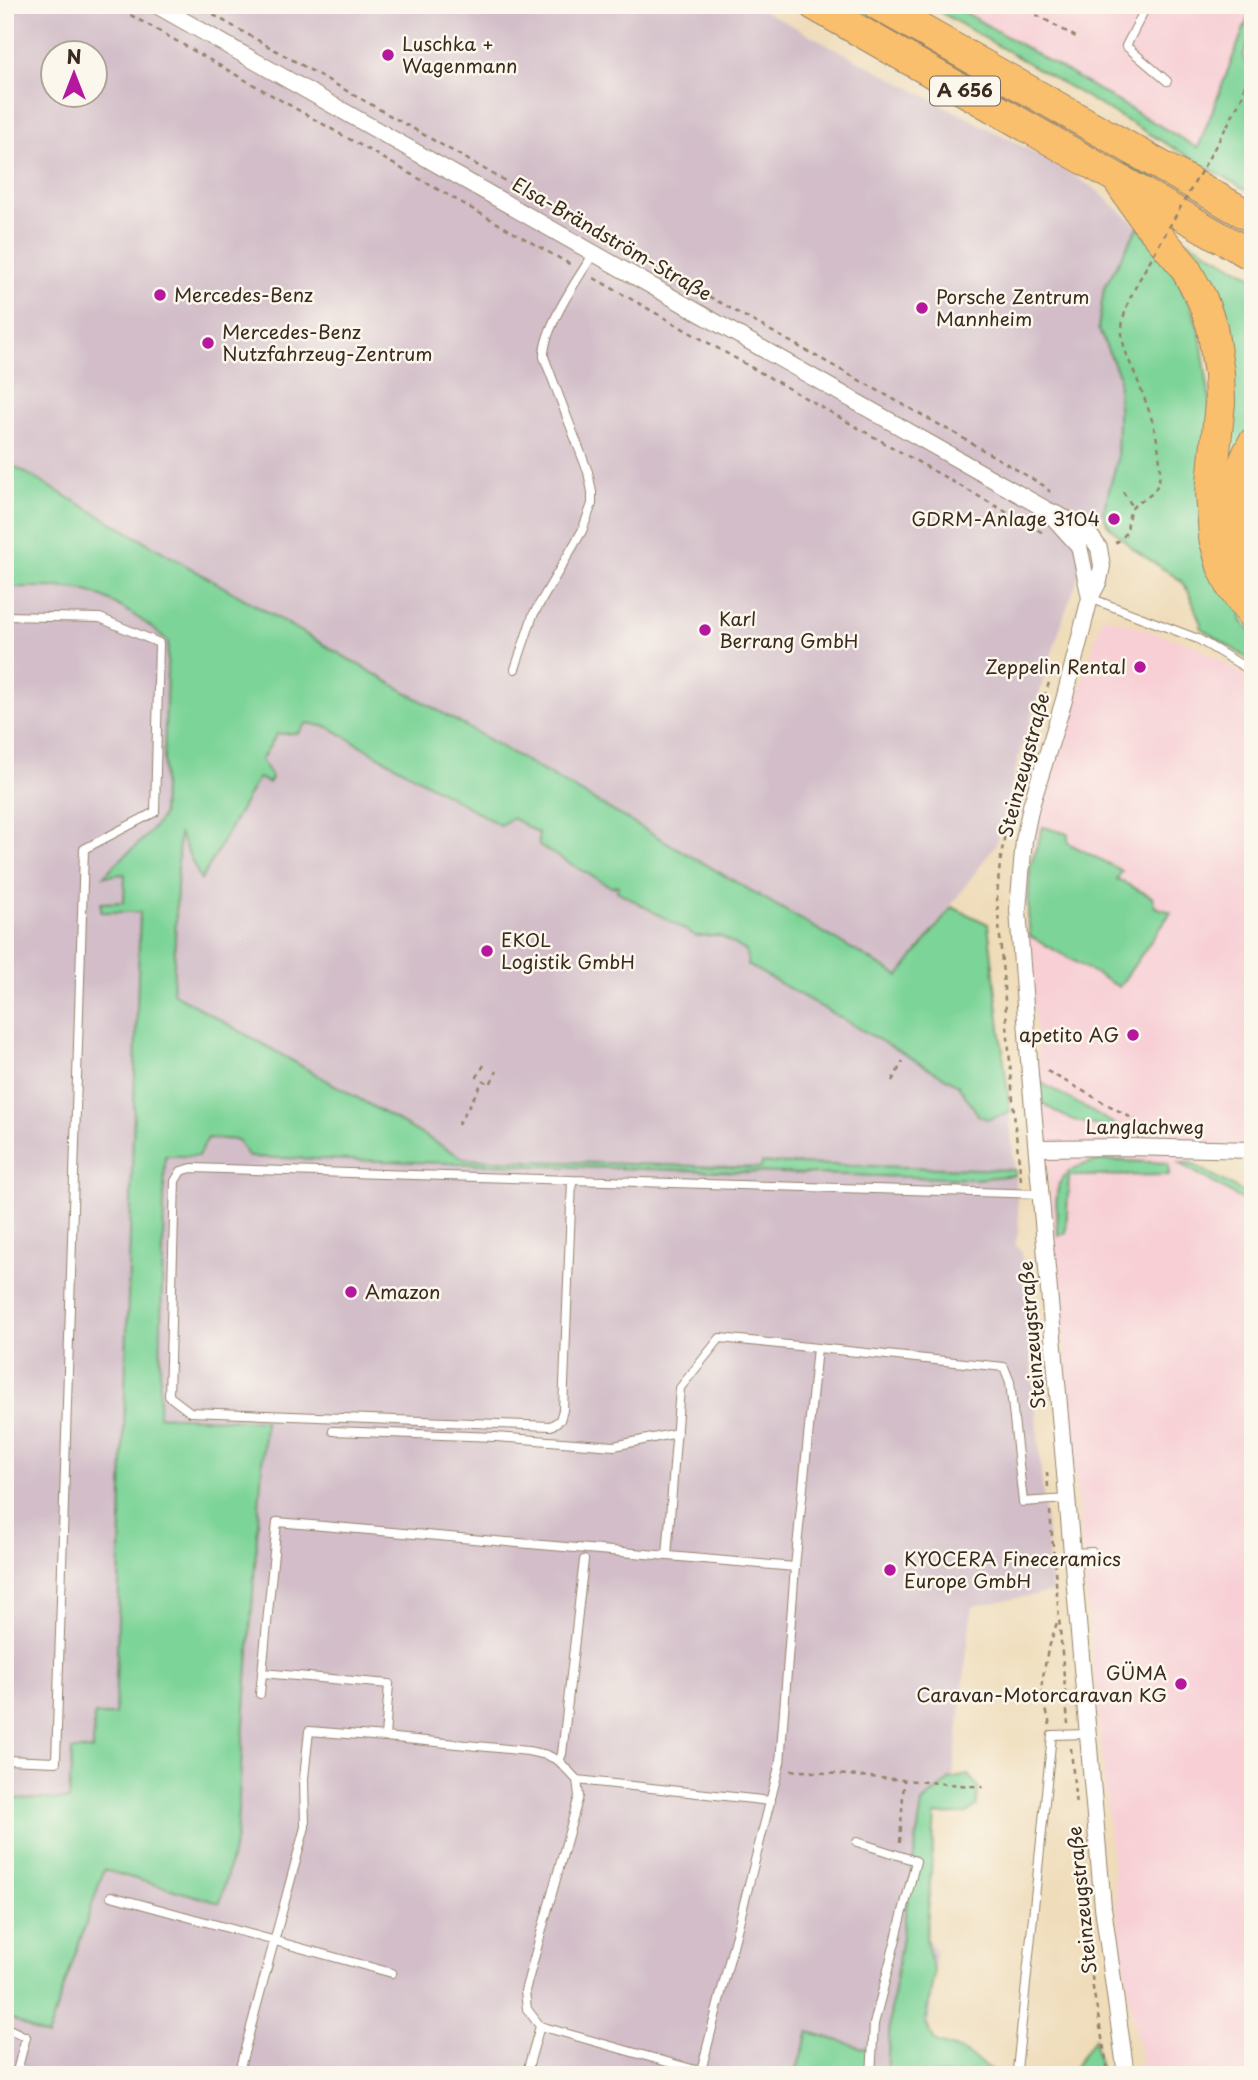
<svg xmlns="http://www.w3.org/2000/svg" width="1258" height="2080" viewBox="0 0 1258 2080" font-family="'Playpen Sans',sans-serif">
<rect width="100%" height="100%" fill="#fbf7ec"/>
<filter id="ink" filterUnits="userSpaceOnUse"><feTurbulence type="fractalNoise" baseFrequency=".0143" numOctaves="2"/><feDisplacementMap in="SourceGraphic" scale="14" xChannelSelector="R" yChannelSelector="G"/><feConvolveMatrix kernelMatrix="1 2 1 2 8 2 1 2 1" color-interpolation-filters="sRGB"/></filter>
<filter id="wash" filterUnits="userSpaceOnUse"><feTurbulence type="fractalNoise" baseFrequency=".00686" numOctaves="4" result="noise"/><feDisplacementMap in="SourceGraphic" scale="28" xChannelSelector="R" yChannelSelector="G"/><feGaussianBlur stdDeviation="1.57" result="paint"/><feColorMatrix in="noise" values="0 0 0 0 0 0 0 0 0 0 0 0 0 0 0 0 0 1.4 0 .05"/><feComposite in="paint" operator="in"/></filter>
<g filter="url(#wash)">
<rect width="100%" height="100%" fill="#efdcb9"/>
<path fill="#f7cfd5" d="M952 5H1253V12L1198 148Z
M1103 616 1193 645 1253 680V1158L1181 1163 1253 1206V2075H1144L1131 2010 1116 1901 1081 1537 1026 917 1028 867 1043 808Z"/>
<path fill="#d2bdc8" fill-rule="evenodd" d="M5 5H753L1048 160 1095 189 1138 227 1104 288 1098 328 1119 375 1117 461 1103 512 1066 610 1018 759 996 844 900 975 1002 1059 1008 1100 1018 1207 1019 1230 1015 1244 1021 1250 1052 1592 972 1606 951 1796 938 1795 909 1913 936 1951 924 2075H5ZM52 52H94V94H52Z"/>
<path fill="#7dd498" stroke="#5c7f5b" stroke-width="2" d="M839 5H855L1058 125 1040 119Z
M928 5H952L1198 148 1253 5V30L1243 57 1253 75V194Z
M1125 162 1253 232V242L1135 172 1124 164Z
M1138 227 1169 262 1190 305 1200 333 1242 622 1253 631V662L1200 627 1201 624 1189 593 1180 580 1132 548 1107 524 1103 512 1117 461 1119 375 1098 328 1104 288Z
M1176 234 1253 277V429L1232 568 1228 419Z
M5 461 899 976 952 907 988 924 1010 1113 988 1119 979 1116 958 1085 748 965 746 951 720 936H696L617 891 618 886 615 885 613 888 539 846 538 833 512 818 500 825 328 727 307 723 298 733 277 734 261 760 272 778 269 783 258 778 201 880 179 833 173 993 465 1159 761 1168 762 1163 1015 1170V1175L975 1179 249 1157 238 1140 208 1138 198 1156H165L159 1416 265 1421 236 1838 220 1903 104 1870 47 2037 5 2016V1798L69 1800 72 1750H93L94 1715H115L140 912H101V903L124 902 125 874 104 876C122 855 148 840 162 816L168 642C151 624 107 596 83 590 59 585 30 588 5 587Z
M1043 827 1068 834V843L1122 871 1117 879 1152 897 1155 907 1171 912 1119 987 1030 936 1028 915 1030 867Z
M1040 1082 1123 1129C1091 1125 1066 1123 1041 1101Z
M1103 1160 1168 1163 1169 1175 1069 1176 1066 1233 1058 1235C1055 1189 1050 1169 1103 1160Z
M1179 1163H1191L1253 1198V1206Z
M968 1775 978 1787 977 1806 965 1814 935 1815 926 1940 934 1974 925 2022 935 2042 960 2050 1000 2075H887L890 2016 922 1803 950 1779Z
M809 2032 867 2049 868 2075H808L796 2072Z
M1094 2039 1101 2075H1071L1072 2071Z"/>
</g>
<g filter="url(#ink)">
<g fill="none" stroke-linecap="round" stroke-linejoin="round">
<defs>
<path id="lane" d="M1147 5 1126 46 1167 81
M1090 598 1198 639 1253 672
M5 616 100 618 159 643 155 812 84 849 56 1762 5 1760
M515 669 533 615 582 531 592 504V492L588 472 544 357C543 329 578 278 594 253
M572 1180 192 1168 181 1171 175 1181 169 1396 190 1412 551 1426 560 1420 563 1410 572 1180 1041 1194
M333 1431 496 1437 614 1446 677 1433
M1071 1553 1092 1552
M667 1556 680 1388 720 1338 1004 1367 1010 1382 1023 1502 1067 1499
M584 1560 562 1754 559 1761 577 1780 579 1796 525 1991 527 2009 540 2026 713 2075
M262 1673 389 1684 385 1737 528 1751 547 1755 559 1761
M260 1694 277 1522 795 1567
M577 1780 771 1801
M857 1842 916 1861 874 2024 871 2075
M111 1896 392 1973
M5 2027 26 2037 16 2075
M1017 2070 1052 1735 1087 1734
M701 2071 780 1763 795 1567 817 1348
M238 2075 305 1827 304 1778 309 1731 385 1737
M526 2075 540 2026"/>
<path id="street" d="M156 5 1047 510 1075 523 1092 538 1099 548 1102 566 1099 581 1090 598 1064 700 1031 806 1024 840 1018 910 1030 1074 1103 1907 1126 2075
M1051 515 1079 546 1090 598
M1037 1148 1127 1147 1253 1150"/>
<path id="highway" d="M814 5 1253 256
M878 5 1253 218
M1120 183 1145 220 1184 266 1202 299 1212 327 1219 373 1220 403 1211 492 1214 538 1222 566 1232 588 1253 616
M1253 443C1230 484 1227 537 1253 578"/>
</defs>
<use href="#lane" stroke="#95836c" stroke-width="10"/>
<use href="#street" stroke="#95836c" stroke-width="18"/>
<use href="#highway" stroke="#95836c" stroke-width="32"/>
<path stroke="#95836c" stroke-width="2.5" stroke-dasharray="5 5" stroke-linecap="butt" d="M113 5 573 266
M196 5 665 272 956 434 1046 487 1050 492
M1019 5 1076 37
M1227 126 1242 97 1253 48
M594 278 1045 534
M1123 492 1133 507
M1115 543C1135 532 1123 520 1133 507 1139 500 1149 498 1154 491 1160 483 1160 473 1160 465 1159 437 1150 412 1140 387 1134 369 1122 351 1122 331 1122 310 1134 290 1144 271
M484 1065 477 1077 490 1084 497 1071
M1047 1071 1155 1131
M892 1081 903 1061
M458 1125 483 1081
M1021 1180 1015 1125 997 900C1000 819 1030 743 1054 667
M1047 1472 1048 1487
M1050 1511 1068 1724
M1050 1725 1041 1689 1047 1654 1058 1619
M1071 1748 1076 1807
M791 1770 983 1787
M900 1842 904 1780
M1088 1926 1093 1988 1108 2071"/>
<use href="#lane" stroke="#fff" stroke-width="8"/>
<use href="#street" stroke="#fff" stroke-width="16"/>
<use href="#highway" stroke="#f9bf6d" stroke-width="30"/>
<path stroke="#95836c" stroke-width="2.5" stroke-dasharray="5 5" stroke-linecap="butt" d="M1144 271 1227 126"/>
</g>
</g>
<g fill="#b5179e" stroke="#fbf7ec" stroke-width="2.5">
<circle cx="388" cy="55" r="7"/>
<circle cx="160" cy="295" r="7"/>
<circle cx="922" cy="308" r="7"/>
<circle cx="208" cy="343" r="7"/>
<circle cx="1114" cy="519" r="7"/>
<circle cx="705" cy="630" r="7"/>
<circle cx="1140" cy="667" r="7"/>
<circle cx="487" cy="951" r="7"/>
<circle cx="1133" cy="1035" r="7"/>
<circle cx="351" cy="1292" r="7"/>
<circle cx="890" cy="1570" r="7"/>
<circle cx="1181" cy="1684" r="7"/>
</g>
<g text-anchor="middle" stroke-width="5" stroke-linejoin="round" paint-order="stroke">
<rect fill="#fbf7ec" stroke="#75685c" stroke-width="2" x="930" y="76.5" width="70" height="29" rx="5"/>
<g font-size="18" font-weight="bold" fill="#3b2a1e">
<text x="965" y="97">A 656</text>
</g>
<g font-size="19" fill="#3b2a1e" stroke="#fbf7ec" text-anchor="start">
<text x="402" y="51">Luschka +<tspan x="402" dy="22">Wagenmann</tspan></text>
<text x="174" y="302">Mercedes-Benz</text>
<text x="936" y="304">Porsche Zentrum<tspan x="936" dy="22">Mannheim</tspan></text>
<text x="222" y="339">Mercedes-Benz<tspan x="222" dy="22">Nutzfahrzeug-Zentrum</tspan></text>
<text x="1100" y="526" text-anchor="end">GDRM-Anlage 3104</text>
<text x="719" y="626">Karl<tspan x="719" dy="22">Berrang GmbH</tspan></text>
<text x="1126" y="674" text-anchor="end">Zeppelin Rental</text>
<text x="501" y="947">EKOL<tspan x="501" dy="22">Logistik GmbH</tspan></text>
<text x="1119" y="1042" text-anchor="end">apetito AG</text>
<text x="365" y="1299">Amazon</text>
<text x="904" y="1566">KYOCERA Fineceramics<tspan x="904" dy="22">Europe GmbH</tspan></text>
<text x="1167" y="1680" text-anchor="end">GÜMA<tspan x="1167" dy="22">Caravan-Motorcaravan KG</tspan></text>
</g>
<g font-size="19" fill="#3b2a1e" stroke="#fbf7ec">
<text transform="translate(612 239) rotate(30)" y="7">Elsa-Brändström-Straße</text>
<text transform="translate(1024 765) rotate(-75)" y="7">Steinzeugstraße</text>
<text x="1145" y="1134">Langlachweg</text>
<text transform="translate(1032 1335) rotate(-95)" y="7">Steinzeugstraße</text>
<text transform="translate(1082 1900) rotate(-96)" y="7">Steinzeugstraße</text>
</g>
</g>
<rect width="1258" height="2080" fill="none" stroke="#fbf7ec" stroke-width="28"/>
<g transform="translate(74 74)"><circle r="33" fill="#fbf7ec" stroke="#aea59a" stroke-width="2"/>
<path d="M0-5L12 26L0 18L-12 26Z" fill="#b5179e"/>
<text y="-10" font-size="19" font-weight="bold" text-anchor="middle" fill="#3b2a1e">N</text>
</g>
</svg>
